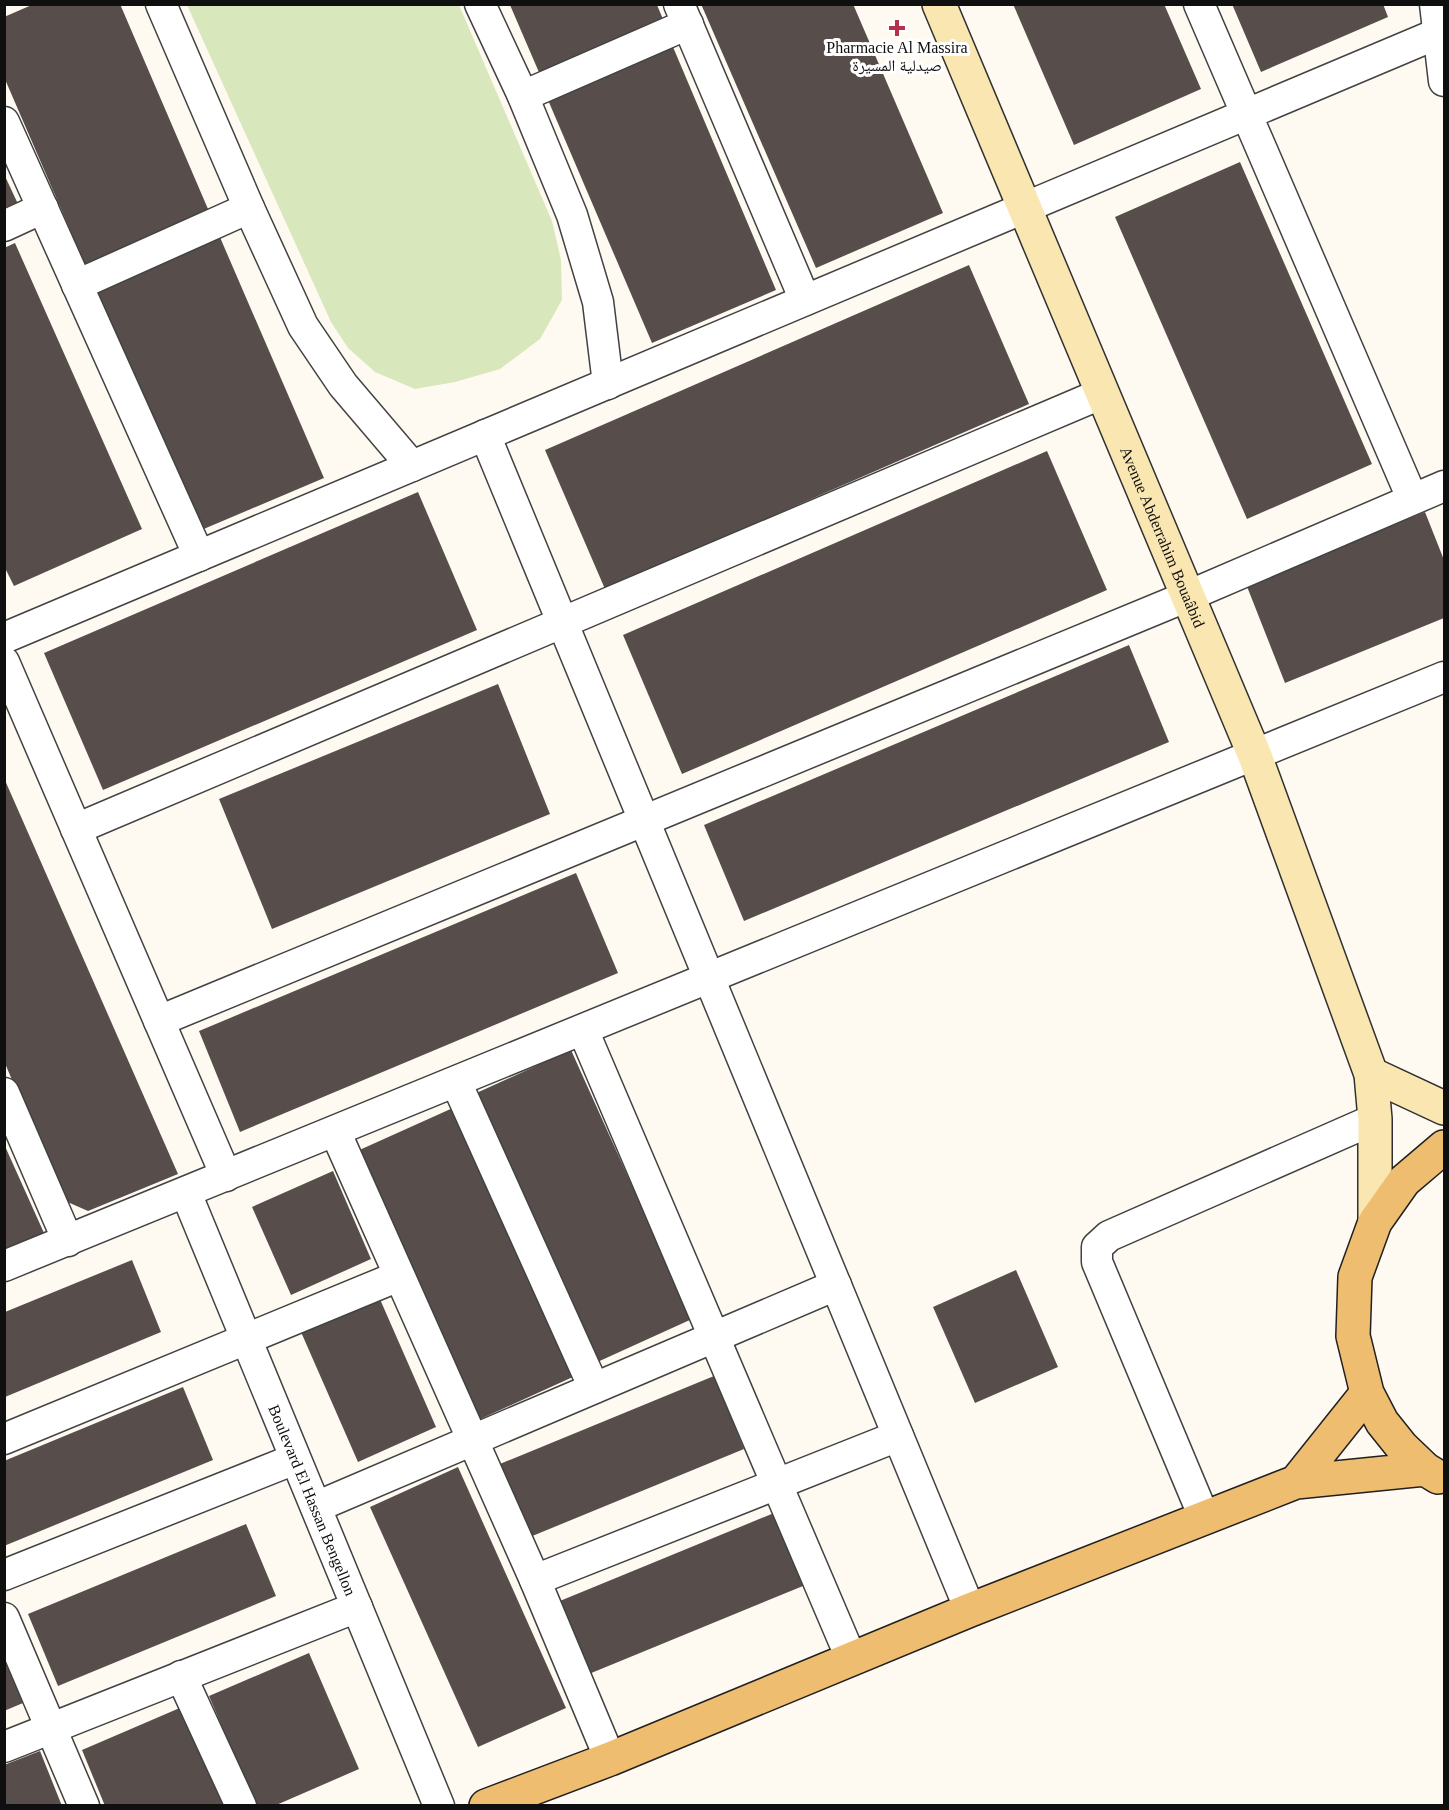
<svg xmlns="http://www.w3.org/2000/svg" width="1449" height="1810" viewBox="0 0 1449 1810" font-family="'Times New Roman','Noto Naskh Arabic',serif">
<rect width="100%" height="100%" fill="#fefaf1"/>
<path fill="#d9e7bc" d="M187 5H459L552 221 561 260 562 300 540 339 500 369 455 382 415 389 375 372 348 348 331 322Z"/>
<path fill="#574e4c" d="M34 4H120L211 216 87 269 4 77V17Z
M701 4H853L943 213 816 268Z
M1013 4H1164L1201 89 1074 145Z
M1232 4H1383L1388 17 1261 72Z
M510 5H657L665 24 541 77Z
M673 47 776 290 652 343 548 100Z
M1240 162 1372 464 1247 519 1115 217Z
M4 174 18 204 4 210Z
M219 235 324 478 199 531 95 288Z
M15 243 142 529 14 586 4 566V248Z
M969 265 1029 404 605 589 545 450Z
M1047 451 1107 590 682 774 623 635Z
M418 492 477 630 103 790 44 653Z
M1425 512 1444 560V618L1285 683 1246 584Z
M1129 645 1169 742 744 921 704 825Z
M498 684 550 814 272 929 219 799Z
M4 778 178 1174 88 1211 63 1200 4 1061Z
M576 873 618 973 240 1132 199 1031Z
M571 1050 692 1319 593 1364 472 1095Z
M455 1107 575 1376 476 1421 355 1152Z
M4 1144 44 1233 4 1249Z
M333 1171 371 1259 291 1295 252 1207Z
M132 1260 161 1332 5 1397V1312Z
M1016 1270 1058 1367 975 1403 933 1307Z
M379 1297 436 1427 358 1462 301 1332Z
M714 1376 744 1449 525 1539 495 1466Z
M183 1387 213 1460 4 1546V1461Z
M458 1467 566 1708 478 1747 370 1507Z
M774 1513 803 1586 584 1676 555 1603Z
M246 1524 276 1596 58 1686 28 1614Z
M309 1653 359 1769 274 1806H256L209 1696Z
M4 1657 23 1703 4 1711Z
M182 1707 224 1806H105L82 1750Z
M40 1751 62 1806H4V1765Z"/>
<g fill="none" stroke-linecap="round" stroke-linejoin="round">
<defs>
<g id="street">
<path d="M161 4 249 208 303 326 343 385 412 466"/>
<path d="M480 4 523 96 572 215 598 302 608 384"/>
<path d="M679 4 805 300"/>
<path d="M1199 4 1412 498"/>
<path d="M1435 4 1444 81"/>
<path d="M523 96 688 24"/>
<path d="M4 122 199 556"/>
<path d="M4 226 43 208"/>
<path d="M77 285 249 208"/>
<path d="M485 435 970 1610"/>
<path d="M4 638 1439 33"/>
<path d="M4 662 226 1176"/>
<path d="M76 829 1103 393"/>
<path d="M159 1021 1188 596 1444 486"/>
<path d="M583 1030 851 1658"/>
<path d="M456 1082 594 1388"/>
<path d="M4 1093 68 1241"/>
<path d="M335 1131 535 1580 610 1759"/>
<path id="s1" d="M186 1193 439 1806"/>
<path d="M4 1266 1444 677"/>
<path d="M4 1439 399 1276"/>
<path d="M316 1507 836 1285"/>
<path d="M1204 1517 1097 1262V1247L1109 1236 1375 1119"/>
<path d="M4 1575 295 1459"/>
<path d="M535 1580 898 1436"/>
<path d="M4 1618 84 1806"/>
<path d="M181 1676 241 1806"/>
<path d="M4 1747 357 1607"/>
</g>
<g id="secondary">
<path id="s2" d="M939 4 1255 756 1371 1074 1375 1119V1222"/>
<path d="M1371 1074 1444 1108"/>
</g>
<path id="primary" d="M1438 1477 1425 1469 1402 1447 1382 1422 1367 1393 1353 1336 1355 1277 1375 1222 1404 1181 1444 1147
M1296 1482 1367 1393
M486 1806 610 1759 970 1610 1296 1482 1425 1469"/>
</defs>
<use href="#street" stroke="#424242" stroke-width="33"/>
<use href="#secondary" stroke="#313131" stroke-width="36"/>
<use href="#primary" stroke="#202020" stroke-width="36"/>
<use href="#street" stroke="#fff" stroke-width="30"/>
<use href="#secondary" stroke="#f9e6b1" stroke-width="33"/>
<use href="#primary" stroke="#efbd70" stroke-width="33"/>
</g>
<path fill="#b5304a" stroke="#fff" stroke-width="2" d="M894 19h6v6h6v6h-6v6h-6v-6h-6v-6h6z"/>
<g text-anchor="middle" stroke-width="6" stroke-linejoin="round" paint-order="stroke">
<g font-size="16" fill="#0f0f0f" stroke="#fff">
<text x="897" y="53">Pharmacie Al Massira<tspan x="897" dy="18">صيدلية المسيرة</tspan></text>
</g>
<g font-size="16" fill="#0f0f0f" stroke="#fff">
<text dy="6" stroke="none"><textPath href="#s2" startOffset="578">Avenue Abderrahim Bouaâbid</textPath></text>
<text dy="6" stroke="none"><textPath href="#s1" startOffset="332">Boulevard El Hassan Bengellon</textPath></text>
</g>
</g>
<rect width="1449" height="1810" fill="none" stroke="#0f0f0f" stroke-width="12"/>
</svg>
